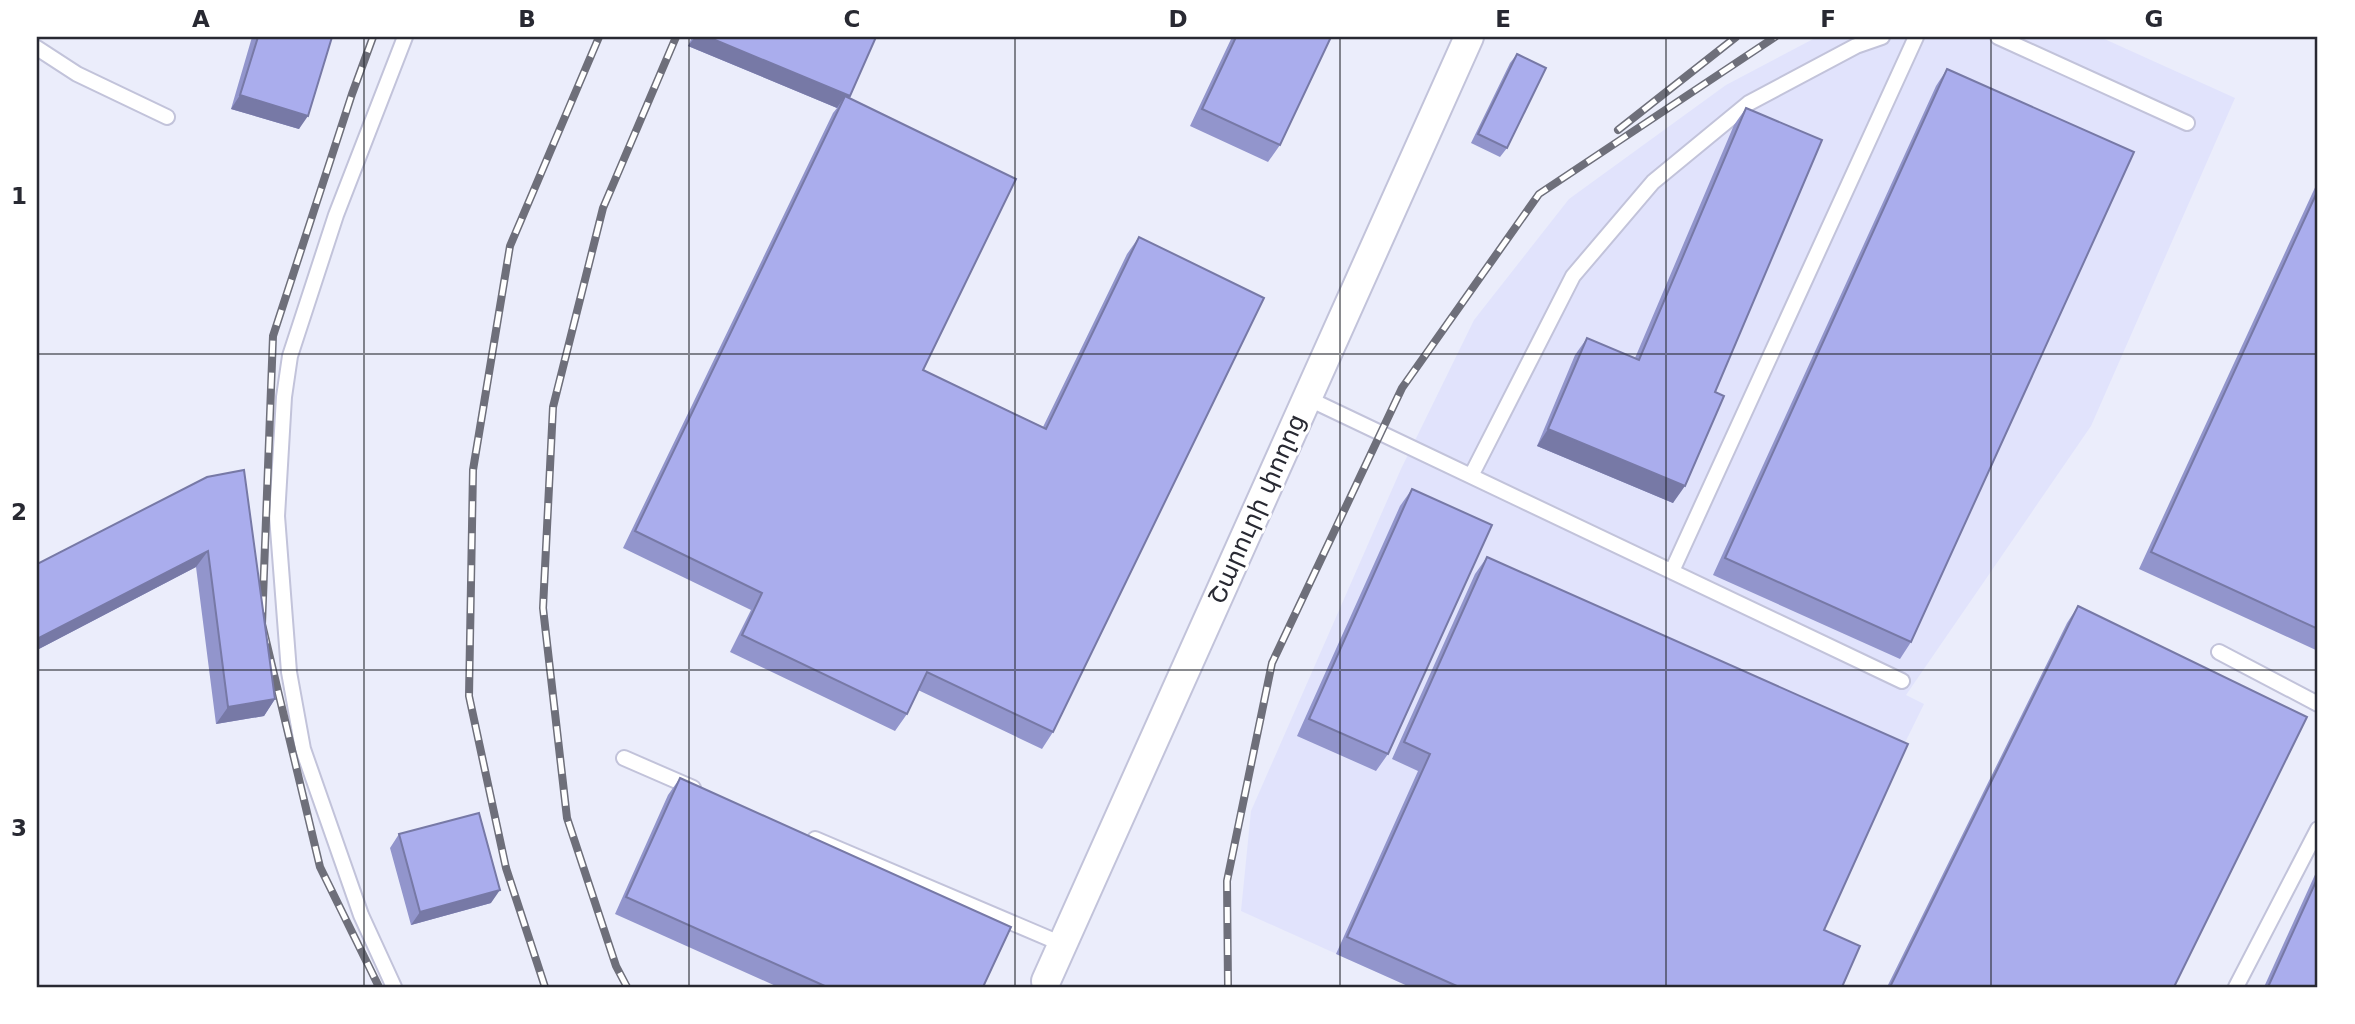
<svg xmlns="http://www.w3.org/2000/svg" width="2355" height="1024" viewBox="0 0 2355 1024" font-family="'DejaVu Sans','Noto Sans Armenian',sans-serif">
<rect width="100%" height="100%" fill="#ebedfb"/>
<path fill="#e1e3fc" d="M1817 37H2100L2235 98 2091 426 1906 695 1924 704 1896 761 1410 987 1241 911 1251 811 1401 469 1474 320 1569 199 1726 85Z"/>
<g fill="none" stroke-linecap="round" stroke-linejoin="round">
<defs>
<path id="lane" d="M1998 37 2187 123
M37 48 77 74 167 117
M1307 398 1902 681
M1471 476 1573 276 1653 182 1749 103 1856 46 1882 37
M1672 571 1916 37
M2219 652 2318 704
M624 758 693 788
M815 839 1062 944
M394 987 361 915 303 749 289 672 277 516 284 397 290 356 336 215 405 37
M2236 987 2318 829"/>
<path id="street" d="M1046 981 1469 37"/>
</defs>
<use href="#lane" stroke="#c2c3da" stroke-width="18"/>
<use href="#street" stroke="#c2c3da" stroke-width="32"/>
<use href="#lane" stroke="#fff" stroke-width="14"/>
<use href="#street" stroke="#fff" stroke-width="28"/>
<defs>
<path id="rail" d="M373 37 352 94 273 336 262 624 320 867 379 987
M1618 130 1736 37
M545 987 506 868 469 696 473 470 510 246 599 37
M627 987 616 966 567 818 543 608 553 407 603 208 676 37
M1228 987 1227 881 1272 663 1402 388 1539 194 1775 37"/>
</defs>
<use href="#rail" stroke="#6e6f7a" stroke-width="8"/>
<use href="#rail" stroke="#fff" stroke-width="5" stroke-dasharray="16" stroke-linecap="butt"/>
</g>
<path fill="#9295cc" d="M252 37H332L299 129 231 109Z
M692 37H876L849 98 923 370 1043 427 1127 254 1139 237 1053 732 1042 749 918 690 907 714 895 731 730 652 751 610 623 548 833 113 837 108 688 46Z
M1232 37H1331L1280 145 1268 162 1190 126Z
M1517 54 1507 148 1500 157 1471 143 1510 63Z
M1947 69 1911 642 1900 659 1713 575 1936 86Z
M1746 108 1715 392 1673 503 1537 446 1575 355 1587 338 1635 358 1734 125Z
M2318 181V651L2139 569Z
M207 477 275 699 264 716 216 724 196 567 37 650V564Z
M1412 489 1388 754 1376 771 1297 736 1400 506Z
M1487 557 1824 930 1842 987H1410L1336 954 1418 771 1392 759 1475 574Z
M2078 606 2174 987H1887L2067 623Z
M680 778 983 987H778L615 914 668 795Z
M399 834 491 903 411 925 390 848Z
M2318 868V987H2264Z"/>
<path fill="#7779a6" d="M695 37H708L850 96 841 110 845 96 837 108 688 46Z
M240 95 308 116 299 129 231 109Z
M1548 429 1685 486 1673 503 1537 446Z
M208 551 196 567 37 650V639Z
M275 699 264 716 216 724 228 707Z
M500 890 491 903 411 925 420 912Z"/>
<path fill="#aaaded" stroke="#7779a6" stroke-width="2" d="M258 37H332L308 116 240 95Z
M708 37H876L850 96Z
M1236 37H1331L1280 145 1202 109Z
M1517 54 1546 68 1507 148 1478 134Z
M1947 69 2134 152 1911 642 1725 558Z
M845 96 1016 179 923 370 1046 429 1139 237 1264 298 1053 732 927 672 907 714 742 635 762 593 635 531Z
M1746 108 1822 140 1715 392 1724 396 1685 486 1548 429 1587 338 1639 360Z
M2318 190V629L2151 552Z
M244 470 275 699 228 707 208 551 37 639V564L207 477Z
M1412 489 1492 525 1388 754 1309 719Z
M1487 557 1908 744 1824 930 1860 946 1842 987H1459L1347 937 1430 754 1404 742Z
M2078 606 2307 717 2174 987H1890Z
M680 778 1011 927 983 987H827L626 897Z
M479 813 500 890 420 912 399 834Z
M2318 877V987H2268Z"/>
<path fill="none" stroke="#282932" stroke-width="2" stroke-opacity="0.55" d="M364 37V987M689 37V987M1015 37V987M1340 37V987M1666 37V987M1991 37V987M37 354H2318M37 670H2318"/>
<g text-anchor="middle" stroke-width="6" stroke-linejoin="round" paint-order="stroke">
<g font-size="24" fill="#282932" stroke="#fff">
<text transform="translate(1257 509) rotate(-66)" y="8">Շարուրի փողոց</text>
</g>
</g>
<rect width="2355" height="1024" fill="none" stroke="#ffffff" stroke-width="77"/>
<rect x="38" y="38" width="2278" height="948" fill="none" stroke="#282932" stroke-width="2.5"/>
<g font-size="23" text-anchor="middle" font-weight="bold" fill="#282932">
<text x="201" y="27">A</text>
<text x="527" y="27">B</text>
<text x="852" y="27">C</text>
<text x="1178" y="27">D</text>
<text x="1503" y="27">E</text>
<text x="1828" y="27">F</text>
<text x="2154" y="27">G</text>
<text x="19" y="204">1</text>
<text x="19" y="520">2</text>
<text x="19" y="836">3</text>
</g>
</svg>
